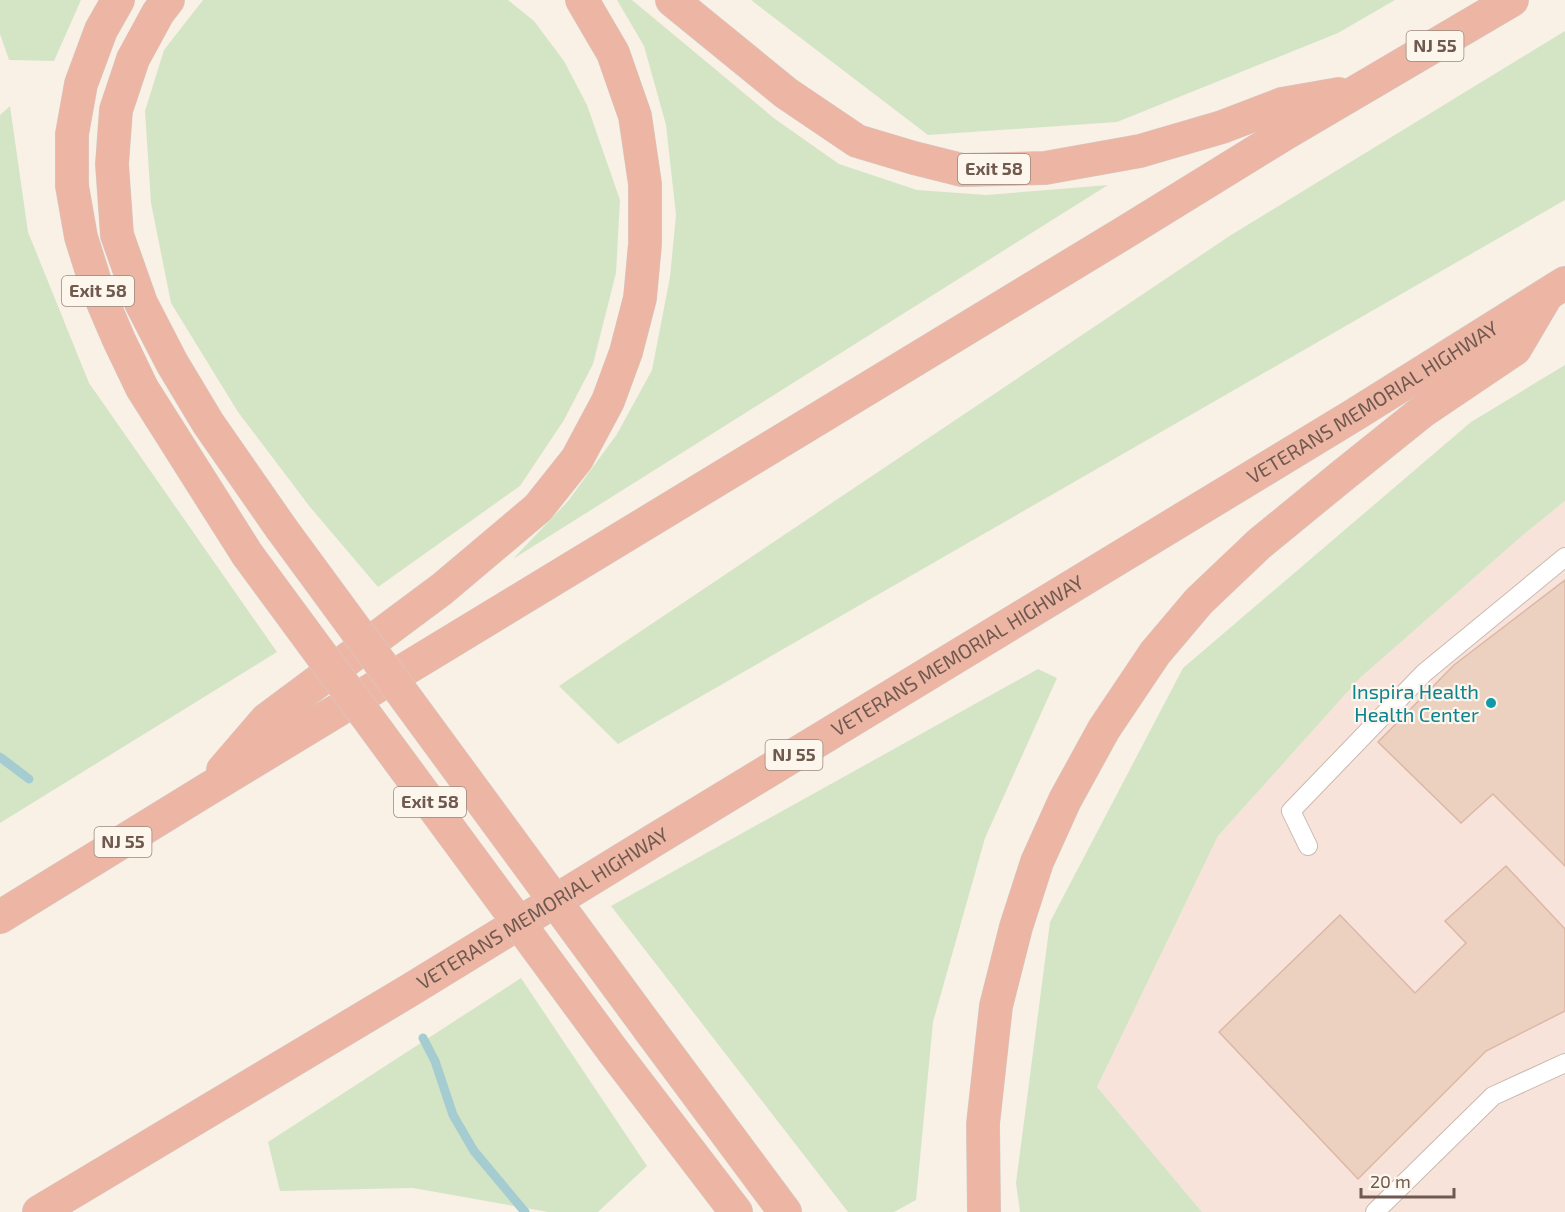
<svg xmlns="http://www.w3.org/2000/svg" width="1565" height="1212" viewBox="0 0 1565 1212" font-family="'Exo 2',sans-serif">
<rect width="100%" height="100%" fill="#f9f1e6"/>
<path fill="#f8e3db" d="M1565 501V1212H1202L1097 1087 1218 836 1360 678 1523 535Z"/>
<path fill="#d4e5c6" d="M0 0H81L54 61 9 60 0 34Z
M203 0H508L534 21 564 61 587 105 620 200 616 273 593 364 564 420 520 486 378 587 310 507 238 412 171 303 151 203 145 111 164 50Z
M617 0H632L775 119 839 164 917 190 986 195 1108 185 513 559 568 501 617 434 652 370 670 277 676 215 666 125 644 46Z
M751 0H1395L1338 33 1117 122 928 135Z
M1565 31V200L618 744 559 686 1231 235Z
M10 106 28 232 89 383 277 652 0 823V115Z
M1565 365V501L1523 535 1360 678 1218 836 1097 1087 1202 1212H1020L1016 1183 1050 922 1183 668 1471 422Z
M1038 669 1057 678 985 838 933 1022 916 1200 894 1212H848L611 906Z
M521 978 647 1166 598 1212H548L413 1188 280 1191 268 1142Z"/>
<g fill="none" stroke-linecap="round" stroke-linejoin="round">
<path stroke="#a5ccd1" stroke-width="9" d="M0 757 29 779
M423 1038 435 1061 453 1115 474 1151 525 1212"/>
</g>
<path fill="#ecd1c1" stroke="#dcb7a4" stroke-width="1.5" d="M1565 580V866L1493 794 1461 823 1378 742 1454 665Z
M1506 866 1565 929V1011L1486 1051 1358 1179 1219 1032 1340 915 1415 993 1466 943 1445 921Z"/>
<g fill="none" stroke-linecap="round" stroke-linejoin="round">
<defs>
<path id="lane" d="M1308 846 1291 811 1424 673 1565 557
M1375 1212 1493 1096 1565 1063"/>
<g id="highway">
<path d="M118 0 101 30 81 84 72 134V186L81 237 98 291 119 340 142 388 247 554"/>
<path d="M168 0 158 13 133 59 116 110 112 164 117 235 141 303 172 363 208 423 281 528"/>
<path d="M672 0 786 93 857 141 914 158 962 170 1045 168 1140 151 1222 127 1282 104 1339 94"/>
<path d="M223 770 266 720 442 589 538 508 577 459 608 401 626 352 640 298 645 244V184L635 116 613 53 582 0"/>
<path d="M0 917 203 792 1127 231 1286 133 1512 0"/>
<path d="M649 1029 785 1212"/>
<path d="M613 1051 736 1212"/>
<path id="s1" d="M39 1212 410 990 656 839 1354 415 1565 283"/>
<path d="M984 1212 983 1124 996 1006 1016 927 1037 862 1065 800 1104 729 1155 653 1199 601 1259 544 1342 476 1423 411 1515 349 1545 298"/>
</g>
</defs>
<use href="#lane" stroke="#cab9ae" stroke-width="20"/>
<use href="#highway" stroke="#d4cdca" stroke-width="34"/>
<use href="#lane" stroke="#fff" stroke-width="18"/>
<use href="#highway" stroke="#ecb5a4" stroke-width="33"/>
<defs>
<path id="highway-bridge" d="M281 528 649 1029
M247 554 613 1051"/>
</defs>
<use href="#highway-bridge" stroke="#d4cdca" stroke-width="34" stroke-linecap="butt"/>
<use href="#highway-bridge" stroke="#ecb5a4" stroke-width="33"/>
</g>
<circle fill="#0f9aa8" stroke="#fdf6ec" stroke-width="2" cx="1491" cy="703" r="6"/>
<g text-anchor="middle" stroke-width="4.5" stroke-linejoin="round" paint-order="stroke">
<g fill="#fdf6ec" stroke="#9a887d" stroke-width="1.5">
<rect x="1406.5" y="31" width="57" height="30" rx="4.5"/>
<rect x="958" y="154" width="72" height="30" rx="4.5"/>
<rect x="62" y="276" width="72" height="30" rx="4.5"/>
<rect x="765.5" y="740" width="57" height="30" rx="4.5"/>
<rect x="394" y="787" width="72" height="30" rx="4.5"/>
<rect x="94.5" y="827" width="57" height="30" rx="4.5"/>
</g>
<g font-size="18" font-weight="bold" fill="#70594e">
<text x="1435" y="52">NJ 55</text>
<text x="994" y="175">Exit 58</text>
<text x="98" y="297">Exit 58</text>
<text x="794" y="761">NJ 55</text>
<text x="430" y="808">Exit 58</text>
<text x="123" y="848">NJ 55</text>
</g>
<g font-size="20" fill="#70594e" stroke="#fdf6ec">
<text dy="7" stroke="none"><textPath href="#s1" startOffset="1560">VETERANS MEMORIAL HIGHWAY</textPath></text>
<text dy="7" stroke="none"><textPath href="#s1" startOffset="1074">VETERANS MEMORIAL HIGHWAY</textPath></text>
<text dy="7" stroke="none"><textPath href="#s1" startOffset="588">VETERANS MEMORIAL HIGHWAY</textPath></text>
</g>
<g font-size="20" fill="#0d838f" stroke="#fdf6ec" text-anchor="end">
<text x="1479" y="699">Inspira Health<tspan x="1479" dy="23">Health Center</tspan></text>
</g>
</g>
<path d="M1361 1188v9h93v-9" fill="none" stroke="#70594e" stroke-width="3"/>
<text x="1370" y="1188" font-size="18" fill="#70594e" stroke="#fdf6ec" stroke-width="4.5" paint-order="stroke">20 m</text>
</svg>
